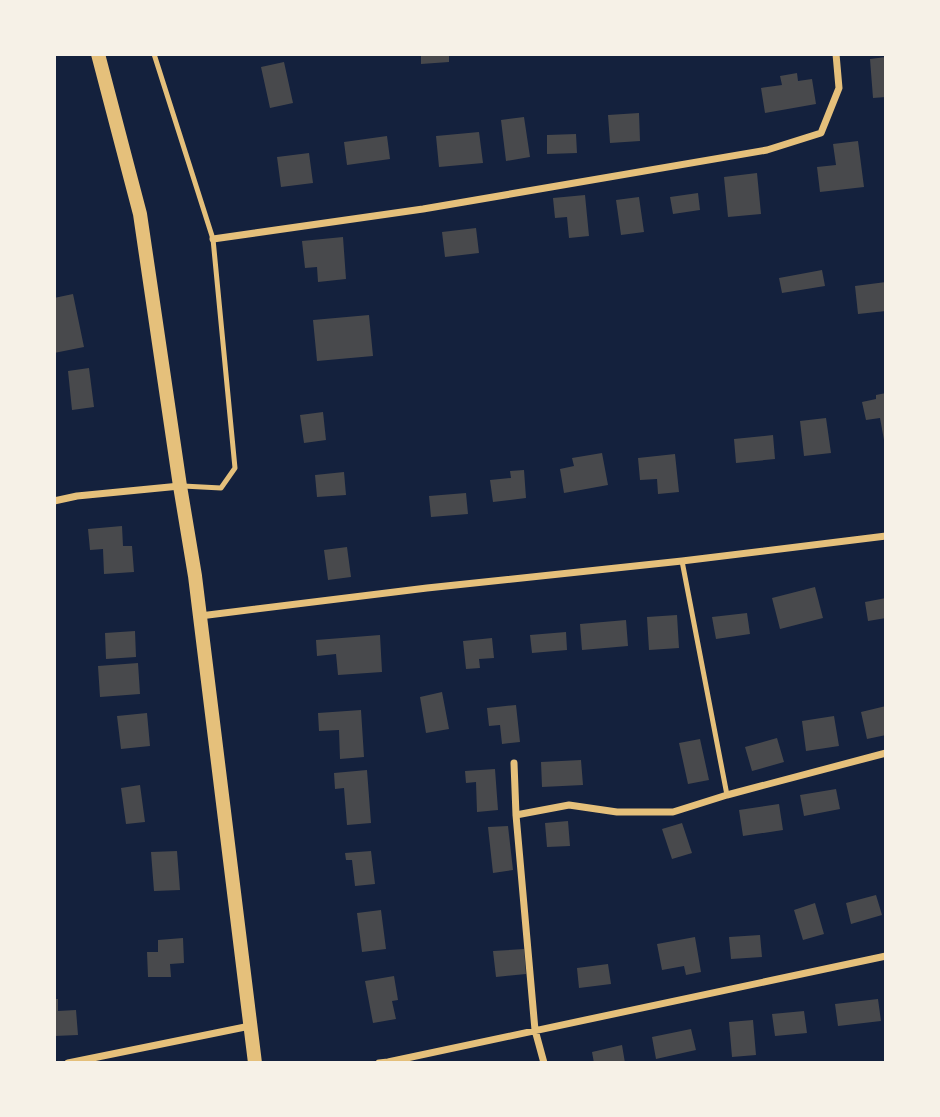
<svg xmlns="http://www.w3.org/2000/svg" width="940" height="1117" viewBox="0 0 940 1117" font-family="Commissioner,sans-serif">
<rect width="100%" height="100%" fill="#14213d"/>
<path fill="#48494c" d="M421 54H449V62L421 64Z
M886 57V97L873 98 870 59Z
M284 62 293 103 270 108 261 67Z
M797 73 798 81 812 79 816 104 765 113 761 88 782 85 780 76Z
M639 113 640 141 610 143 608 115Z
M524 117 530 157 506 161 501 120Z
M479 132 483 163 439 167 436 136Z
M576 134 577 153 547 154V135Z
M387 136 390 159 347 165 344 142Z
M858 141 864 187 820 192 817 167 836 165 833 144Z
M309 153 313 183 281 187 277 157Z
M757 173 761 214 728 217 724 177Z
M698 193 700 210 673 214 670 197Z
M585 195 589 236 569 238 567 217 555 218 553 198Z
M639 197 644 232 621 235 616 200Z
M476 228 479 253 445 257 442 232Z
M343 237 346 279 318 282 317 267 305 268 302 241Z
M822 270 825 286 782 293 779 278Z
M886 282V311L858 314 855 286Z
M73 294 84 347 54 353V298Z
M369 315 373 356 317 361 313 320Z
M89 368 94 407 72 410 68 371Z
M886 393V440H884L880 418 866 420 862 402 876 399V395Z
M323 412 326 440 304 443 300 415Z
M826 418 831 453 804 456 800 421Z
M773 435 775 459 736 463 734 439Z
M602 453 608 485 564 493 560 469 574 466 572 458Z
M675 454 679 492 658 494 657 479 640 480 638 458Z
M524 470 526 498 493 502 490 480 511 478 510 471Z
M344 472 346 495 317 497 315 475Z
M466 493 468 514 431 517 429 496Z
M122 526 123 546H132L134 572 104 574 103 549 90 550 88 529Z
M347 547 351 577 328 580 324 550Z
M815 587 823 618 780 629 772 598Z
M886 598V618L868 621 865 602Z
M747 613 750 634 716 639 712 617Z
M677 615 679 648 649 650 647 617Z
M626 620 628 646 582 650 580 624Z
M135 631 136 657 106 659 105 633Z
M566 632 567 650 532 653 530 635Z
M380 635 382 672 338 675 336 654 317 656 316 640Z
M492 638 494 658 479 659 480 668 466 669 463 641Z
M138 663 140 694 100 697 98 666Z
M442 692 449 729 426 733 420 697Z
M516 705 520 742 502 744 500 725 489 726 487 708Z
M886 706V735L867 739 861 712Z
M361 710 364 757 340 759 339 730 319 731 318 713Z
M147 713 150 746 121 749 117 716Z
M834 716 839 746 806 751 802 721Z
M777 738 784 762 752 771 745 747Z
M700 739 709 780 688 784 679 743Z
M581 760 583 785 542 787 541 762Z
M495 769 498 810 477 812 476 782 466 783 465 771Z
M367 770 371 823 347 825 344 788 335 789 334 773Z
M140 785 145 822 126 824 121 788Z
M836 789 840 809 804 816 800 795Z
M779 804 783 830 743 836 739 810Z
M568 821 570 846 547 847 545 823Z
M682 823 692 853 672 859 662 829Z
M508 826 513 870 493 873 488 827Z
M177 851 180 890 154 891 151 852Z
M371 851 375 884 355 886 352 860H346L345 853Z
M876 895 882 915 851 924 846 903Z
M815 903 824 934 803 940 794 910Z
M381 910 386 949 362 952 357 913Z
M760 935 762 957 731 959 729 937Z
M695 937 701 972 686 975 684 966 662 970 657 944Z
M183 938 184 963 170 964 171 977H148L147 952H158V940Z
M524 949 526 974 496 977 493 951Z
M608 964 611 984 579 988 577 968Z
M394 976 398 1000 392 1001 396 1019 373 1023 365 981Z
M54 999H58V1011L76 1010 78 1035 54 1036Z
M878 999 881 1021 838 1026 835 1004Z
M804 1011 807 1033 775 1036 772 1014Z
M753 1020 756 1055 732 1057 729 1022Z
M691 1029 696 1050 656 1059 652 1037Z
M622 1045 625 1063H594L592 1052Z"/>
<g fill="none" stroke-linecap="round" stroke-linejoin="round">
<path stroke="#e5c07b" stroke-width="5" d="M154 54 213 239 235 468 221 488 183 486
M682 561 727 795"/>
<path stroke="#e5c07b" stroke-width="7" d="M213 239 423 209 767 150 821 133 839 88 836 54
M54 501 77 496 180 486
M200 616 427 588 682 561 886 536
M514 763 516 815 535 1030 544 1063
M516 815 569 805 617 812H673L727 795 886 753
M68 1063 250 1026
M379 1063 388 1062 886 956"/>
<path stroke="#e5c07b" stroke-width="14" d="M98 54 140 214 180 486 195 576 255 1063"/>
</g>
<rect width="940" height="1117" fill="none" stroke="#f6f1e7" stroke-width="112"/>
</svg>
